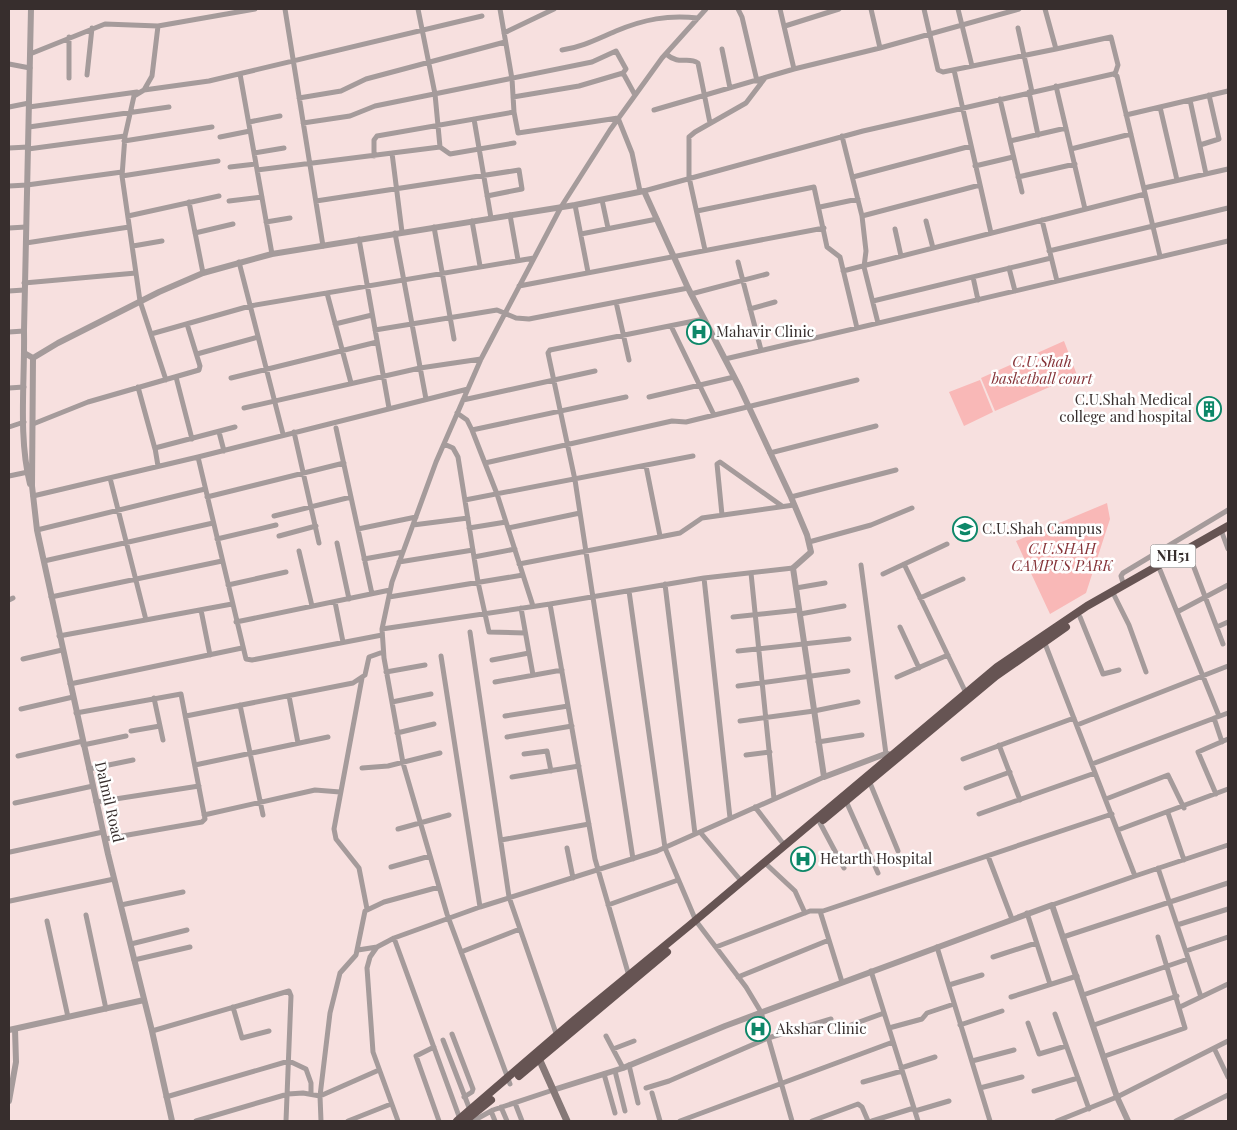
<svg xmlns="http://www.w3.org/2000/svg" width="1237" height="1130" viewBox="0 0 1237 1130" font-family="'Playfair Display',serif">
<rect width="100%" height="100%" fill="#f7e0df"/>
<path fill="#f9b8b7" d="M1064 341 1077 375 995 411 981 378Z
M980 380 993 412 964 426 949 392Z
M1107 503 1110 519 1086 593 1050 614 1016 541Z"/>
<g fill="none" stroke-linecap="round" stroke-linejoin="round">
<path stroke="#a59b9b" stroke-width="5" d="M285 9 323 246
M418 9 435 94 440 147 450 154 514 143
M500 9 512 79 514 112 518 133 618 118 632 153 640 191
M738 9 742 17 757 81
M780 9 794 69
M871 9 880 48
M924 9 938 70 943 72 1056 49 1045 9
M958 9 972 66
M158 26 152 76 144 90 134 96 125 136 122 176 140 301 166 380
M785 26 839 9
M1018 28 1032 92
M504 33 554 9
M69 37V78
M722 49 730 88
M1056 49 1111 37 1118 65 1115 74
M562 50C582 47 597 39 616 31 645 19 667 15 698 18
M30 54 105 24 158 26 255 9
M666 54C680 66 687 56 698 63L710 123
M9 64 30 68
M954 70 991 233
M623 73 635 95
M240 74 272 254
M87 75 92 28
M1056 86 1085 209
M144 90 209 81 482 16
M1029 92 1038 135
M299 98 341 91 366 79 505 42
M1000 99 1022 192
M1190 100 1206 174
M9 107 29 103
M29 107 137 92
M1160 107 1177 180
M654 110 794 69 880 48 1019 9
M1126 115 1228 91
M474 119 491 218
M249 122 280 116
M303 123 350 116 375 106 592 62 616 51 626 69 623 73 579 86 513 97
M29 127 169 107
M842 136 862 216 866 251 864 267 878 323
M220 137 250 131
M124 141 212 127
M1010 141 1066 128
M1200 145 1219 139 1209 95
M9 148 28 147
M28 149 125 136
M1071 149 1131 134
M254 153 284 148
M392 153 402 232
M374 156V140L377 136 514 112
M975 166 1013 157
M230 167 256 164
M257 170 440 147
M122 176 218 161
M853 177 971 146
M1018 177 1075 164
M9 186 27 185 122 172
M1144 188 1228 169
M644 191 863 131 1113 74 1117 76 1160 256
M602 200 608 228
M229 201 262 197
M316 201 519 170 522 189 487 196
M189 202 203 273
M575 205 588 272
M820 207 858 199
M697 211 814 187 827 247 840 257 857 328
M510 215 518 260
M128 216 219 196
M862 216 980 185
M1042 220 1057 281
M472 221 480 266
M926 221 933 248
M266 222 290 218
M434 227 454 339
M9 228 26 227
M895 229 901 256
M195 233 233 224
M395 233 426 399
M581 234 657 219
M359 239 389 408
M26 243 129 227
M133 246 162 241
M705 250 689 177V137L695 132 746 103 765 78
M1049 251 1228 208
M239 262 283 434
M738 262 761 350
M1009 268 1015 291
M843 271 1145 194
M973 277 978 300
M24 283 136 273
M519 286 824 228
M9 291 24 290
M327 293 351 383
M691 294 767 274
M873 301 1051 258
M616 302 629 360
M750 309 775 302
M335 324 372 315
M671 326 714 415
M375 330 497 310 516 318 529 319 688 288
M9 332 24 331
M151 334 250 306 534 258
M197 354 258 337
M725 359 1228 241
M176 377 192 439
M231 378 377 342
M138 387 155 449
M9 388 24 387
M649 397 734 377
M463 400 595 371
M244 408 420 368 481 359
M457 413 467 420 472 430 497 494 533 606
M33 424 88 402 199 370 200 366 187 324
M9 427 24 422
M336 428 372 594
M472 430 626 397
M219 432 224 451
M294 432 319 543
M444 444 453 448 458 457 478 582 489 632 525 633
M770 453 876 426
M198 457 246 659 252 660 382 635
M485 463 672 421 686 422 857 380
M158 466 155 448 235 427
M646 466 660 536
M9 476 28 472
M110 478 146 620
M33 496 198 457 468 389
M207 497 344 463
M791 497 896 470
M465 500 693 456
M722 515 717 464 720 462 782 506
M274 516 351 497
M413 525 468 518
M469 528 506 522
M508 528 580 513
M358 529 416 517
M37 530 205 489
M1221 530 1228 549
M279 536 316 526
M217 539 276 525
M809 542 871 525 912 508
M337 543 349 599
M1187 549 1223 644
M299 551 312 606
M474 557 515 549
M364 559 403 552
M44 561 213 523
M399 562 473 550
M519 564 680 533 702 518 794 505
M904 564 966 693
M861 565 886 754
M1158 565 1219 716
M751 573 774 799
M883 574 947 544
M704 578 730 818
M665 584 695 834
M228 585 286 572
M1124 586 1121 576 1123 573 1228 510
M796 588 825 583
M629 591 665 848 696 921 746 987 761 1012 792 1121
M1114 595 1129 625 1146 672
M51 597 222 561
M389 597 523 575
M920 598 963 579
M9 600 13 598
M335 602 343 642
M521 608 533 675
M201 610 210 655
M1177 612 1228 585
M800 614 844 606
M733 617 799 610
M1080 617 1103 674 1119 670
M236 622 390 590
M900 627 919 668
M1217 627 1228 622
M382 629 550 604
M470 632 509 897 557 1036
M59 636 232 604
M1044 641 1135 876 1052 905
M738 651 849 639
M441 656 480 907
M23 659 62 650
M492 660 529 653
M386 672 425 665
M897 677 948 655
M362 678 334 829 336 839 359 868 367 909
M495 682 562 670
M70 684 242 648
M738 686 848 671
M289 696 298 743
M154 698 163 740
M392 702 431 694
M240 705 263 815
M21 709 73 697
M76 713 181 694 205 819 202 822 105 839
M186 716 353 683 365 675 369 657 383 652
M505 716 568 706
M1214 718 1222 742
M740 721 814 711 858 702
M1077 725 1228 666
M131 731 160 726
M397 733 434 724
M507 737 572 726
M818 742 862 735
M83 745 126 736
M999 745 1020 800
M524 754 547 751 551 771
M746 755 770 752
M18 756 83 741
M963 759 1074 718
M1092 764 1228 713
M195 765 328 737
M362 768 388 766 440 753
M89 769 133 760
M512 777 579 766
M870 783 898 851
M966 788 1010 772
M1216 794 1198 752 1228 739
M1106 799 1168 775 1184 808
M846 801 878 873
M96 802 199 786
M15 803 93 786
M755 807 785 846
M1168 813 1184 860
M979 814 1095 773
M204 815 315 790 340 792
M820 823 844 868
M398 829 449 815
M1118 830 1228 789
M700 832 742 882
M501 840 589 824
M567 848 573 878
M10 852 103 832
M988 856 1012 919
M633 859 575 480 548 353 550 350 704 319
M765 863 795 891 805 913
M391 867 430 856
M1158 868 1201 997
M1135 876 1228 845
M10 901 114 879
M121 905 183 892
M608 905 678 880
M820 911 842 982
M1027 913 1050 984
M86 915 106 1009
M47 921 68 1017
M1177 925 1228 909
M1063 937 1228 883
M394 938 460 1119
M131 944 187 930
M716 947 810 911H823L1112 814
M937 947 990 1121
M358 950 377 947
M1186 951 1228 937
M461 952 520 929
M993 957 1036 943
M134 960 190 947
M871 971 918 1121
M629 976 595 859 550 604 704 578 793 568
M738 977 829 940
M949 985 982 975
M1083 995 1188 959
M1011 997 1077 976
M233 1007 242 1038 269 1031
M1180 1007 1228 984
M1055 1014 1089 1109
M1028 1023 1039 1054 1066 1046
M851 1025 884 1013
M960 1025 1002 1011
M1094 1025 1177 996
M889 1028 922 1019 927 1013 954 1004
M152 1031 289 991 291 996 286 1121
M452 1034 473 1089 472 1092 464 1097
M606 1036 623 1068
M443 1040 470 1110
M434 1047 416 1056 439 1121
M1214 1048 1228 1077
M613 1049 634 1041
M1105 1056 1185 1028 1158 937
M972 1061 1014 1050
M629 1065 638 1103
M901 1068 935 1057
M615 1071 625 1111
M604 1074 615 1113
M863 1082 902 1071
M510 1084 447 914 403 763 384 658 382 629 392 582 436 462 481 359 561 207 610 130 662 58 706 9
M646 1088 669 1081 768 1038 831 1019
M980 1088 1022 1077
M1034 1091 1078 1078
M652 1093 660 1121
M166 1097 289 1061 306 1069 311 1083V1094
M515 1103 522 1121
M501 1107 507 1121
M491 1111 495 1121
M915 1111 949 1101
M196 1121 288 1094 303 1093 320 1096 379 1070
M321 1121 320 1096 330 1013 340 973 356 955 365 911 384 902 439 887
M348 1121 391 1104
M398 1121 373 1052 367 968 370 957 377 947 394 938 480 907 657 851 824 777
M473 1121 493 1110 553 1090
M680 1121 893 1042
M812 1121 858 1104 862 1107 868 1121
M872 1121 914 1108
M1057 1121 1117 1097 1228 1041
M1176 1121 1228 1095"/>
<path stroke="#a59b9b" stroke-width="6" d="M26 354 33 358 58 343 159 292 203 273 272 254 575 205 644 191 688 288 740 388 791 497 807 535 811 552 793 568 824 777 885 754H888L889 759
M33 358 32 486 37 530 108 854 152 1031 172 1121
M30 484C18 436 25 381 24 331L31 9
M9 1030 144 1000
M553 1090 623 1068 725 1026 1052 905 1117 1097 1128 1121
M9 1101 16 1062 15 1029"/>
<path stroke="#867877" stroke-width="7" d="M537 1054 567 1121"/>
<path stroke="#665453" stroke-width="8" d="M823 820 996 676 1066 627
M519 1076 667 952
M457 1121 572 1022 690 925 997 667 1087 606 1228 526
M465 1121 491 1100"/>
</g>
<defs>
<symbol id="hospital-ring" viewBox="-11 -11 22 22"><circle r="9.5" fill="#fff" stroke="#0d8768" stroke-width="1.5"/><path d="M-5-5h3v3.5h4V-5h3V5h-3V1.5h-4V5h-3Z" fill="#0d8768"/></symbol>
<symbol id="building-ring" viewBox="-11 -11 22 22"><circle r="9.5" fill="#fff" stroke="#0d8768" stroke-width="1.5"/><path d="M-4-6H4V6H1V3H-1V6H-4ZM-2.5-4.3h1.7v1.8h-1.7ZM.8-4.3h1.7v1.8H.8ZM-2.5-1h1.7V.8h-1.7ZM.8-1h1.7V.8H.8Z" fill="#0d8768"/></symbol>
<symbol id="university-ring" viewBox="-11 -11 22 22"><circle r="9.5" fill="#fff" stroke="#0d8768" stroke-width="1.5"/><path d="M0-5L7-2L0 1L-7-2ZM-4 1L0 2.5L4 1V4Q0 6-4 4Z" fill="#0d8768"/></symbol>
</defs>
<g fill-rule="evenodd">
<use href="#hospital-ring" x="685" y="318" width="28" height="28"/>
<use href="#building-ring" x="1195" y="395" width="28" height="28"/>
<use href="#university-ring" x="951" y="515" width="28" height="28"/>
<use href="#hospital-ring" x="789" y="845" width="28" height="28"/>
<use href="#hospital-ring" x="744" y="1015" width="28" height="28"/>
</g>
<g text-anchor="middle" stroke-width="5" stroke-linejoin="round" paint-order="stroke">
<rect fill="#fff" stroke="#736d6c" stroke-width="1" x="1150.5" y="544.5" width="45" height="23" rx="4"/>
<g font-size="14" font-weight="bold" fill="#372e2d">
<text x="1173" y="561">NH51</text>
</g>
<g font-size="15" fill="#372e2d" stroke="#fff" text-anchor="start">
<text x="716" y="337">Mahavir Clinic</text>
<text x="1192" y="405" text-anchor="end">C.U.Shah Medical<tspan x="1192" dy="17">college and hospital</tspan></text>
<text x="982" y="534">C.U.Shah Campus</text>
<text x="820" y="864">Hetarth Hospital</text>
<text x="776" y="1034">Akshar Clinic</text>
</g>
<g font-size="15" font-style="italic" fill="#863439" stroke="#fff">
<text x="1042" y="367">C.U.Shah<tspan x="1042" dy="17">basketball court</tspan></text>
<text x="1062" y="554">C.U.SHAH<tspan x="1062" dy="17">CAMPUS PARK</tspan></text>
</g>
<g font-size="15" fill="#372e2d" stroke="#fff">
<text transform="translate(109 802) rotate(77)" y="5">Dalmil Road</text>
</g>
</g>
<rect width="1237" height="1130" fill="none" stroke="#372e2d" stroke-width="20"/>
</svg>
